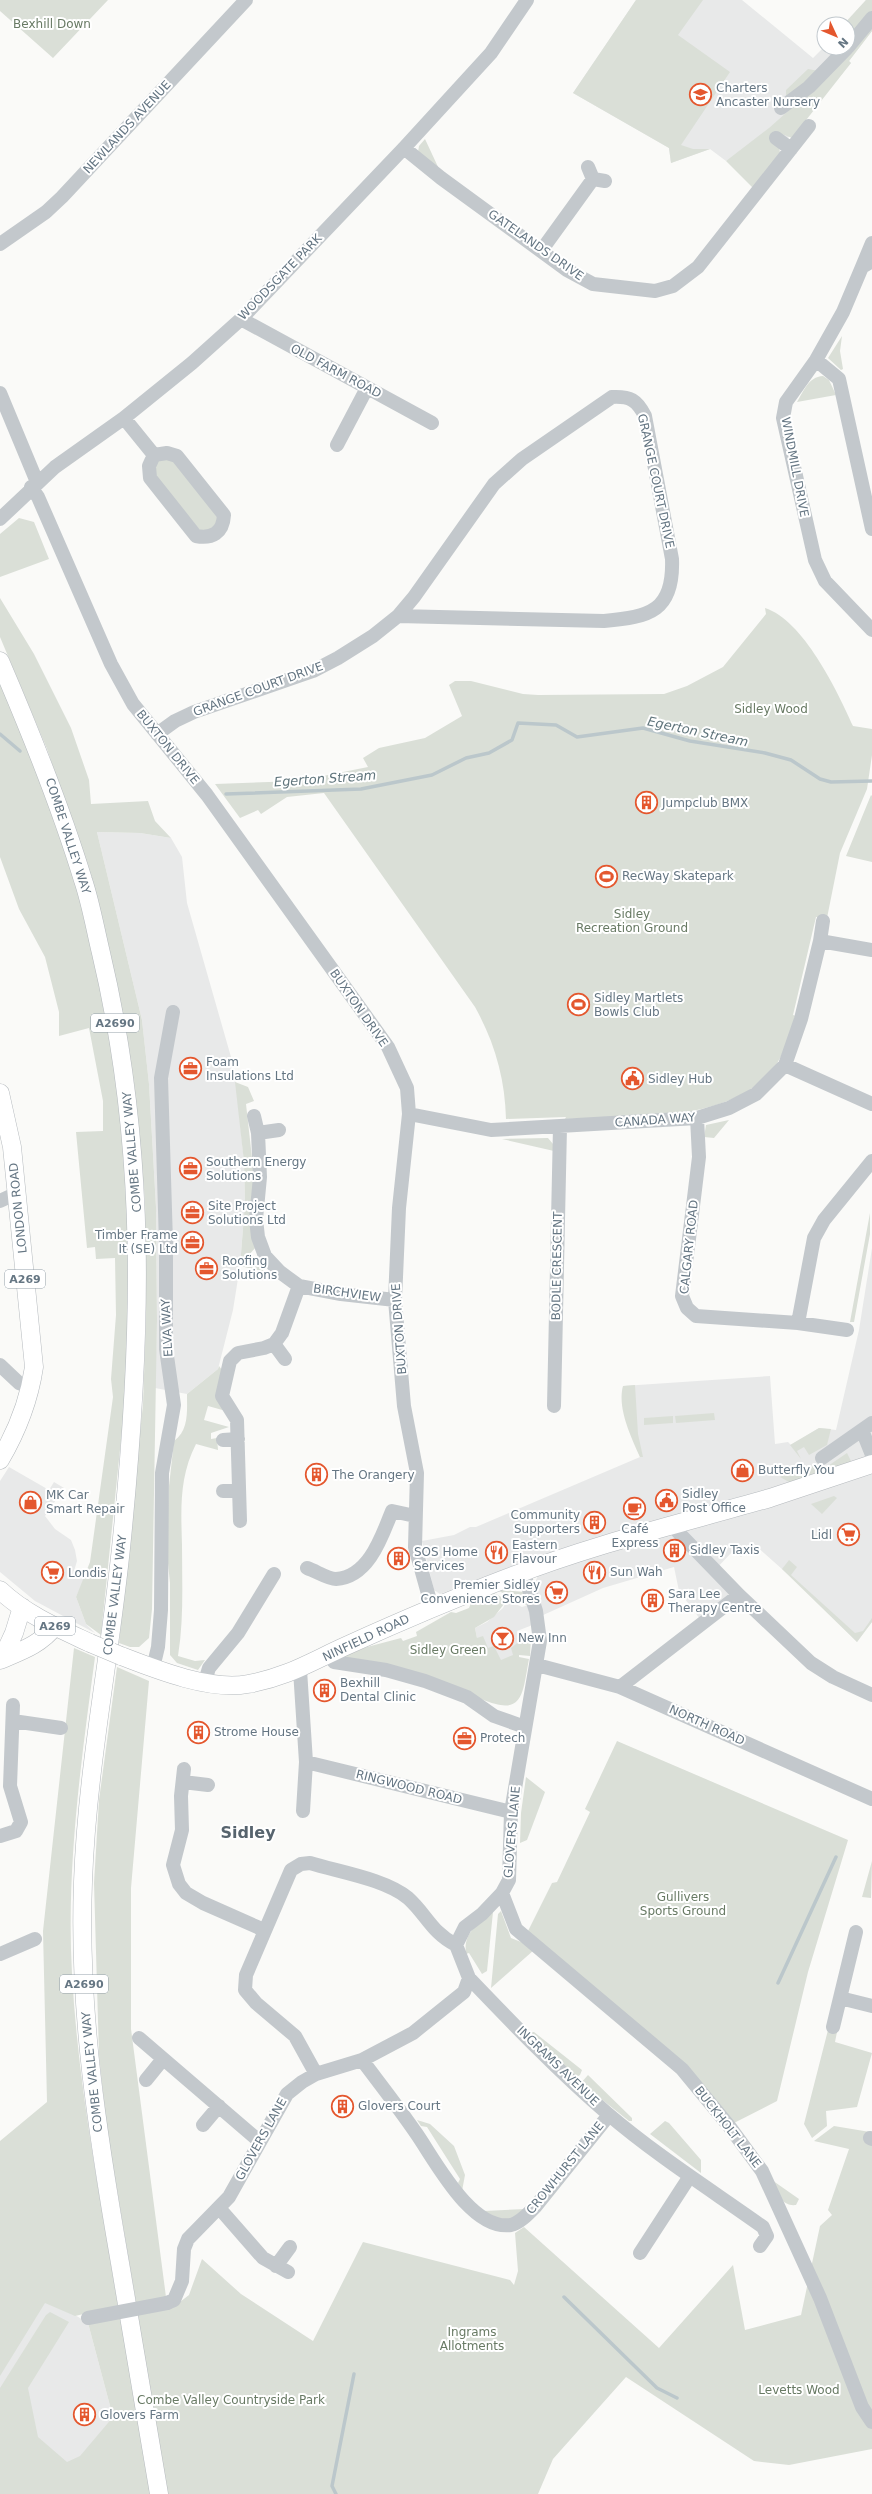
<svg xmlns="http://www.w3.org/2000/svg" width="872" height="2494" viewBox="0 0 872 2494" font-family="'DejaVu Sans',sans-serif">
<rect width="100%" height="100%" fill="#fafaf8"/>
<path fill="#e8e9e9" d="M636 0H742L813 58 824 47 848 48V24H844L866 0H872V31L849 61 851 63 788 138 777 132 726 161 710 149 671 163 669 148 573 93Z
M97 832 140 833 171 838 182 857 187 903 235 1071 244 1162 245 1203 240 1266 233 1310 218 1369 187 1394 155 1388 157 1320 156 1207 149 1084 142 1020Z
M872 1248V1622L865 1631 857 1642 819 1602 754 1544 741 1557 734 1550 711 1574 732 1595 700 1619 679 1591 674 1567 603 1588 541 1616 530 1626 517 1631 521 1640 517 1645V1691L477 1638 475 1628 487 1622 503 1608 507 1600 522 1607 538 1602 534 1585 539 1573 533 1558 440 1594 434 1590 422 1541 454 1535 470 1527H476L640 1457 626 1420 622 1403 623 1386 770 1376 775 1444 788 1442 791 1445 819 1428 836 1430 859 1330Z
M9 1467 49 1490 54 1482 64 1488 45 1516 55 1529 71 1540 75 1550 77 1561 74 1571 85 1578 76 1597 86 1624 95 1633 35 1601 0 1572V1481Z
M0 2269 88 2323 113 2417 121 2494H0Z"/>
<path fill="#dadfd7" d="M0 0H108L53 58 0 11Z
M636 0H703L678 35 730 72 681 145 693 149H710L671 163 669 148 573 93Z
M866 0H872V11L848 40V24H844Z
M872 26V31L849 61 851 63 792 138 777 132 780 153 753 188 726 161 769 128 831 73Z
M808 69 819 71 786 99V90Z
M425 139 439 169 418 152 419 146Z
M842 336 840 351 843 369 841 370 828 358Z
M823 376 829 380 836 395 797 402C804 391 808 377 823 376Z
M158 459H174L219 516V524L203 534 153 475Z
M19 518 34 522 49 559 0 577V534Z
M0 598 34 654 71 728 89 780 91 804 148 801 155 821 171 838 140 833 97 832 142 1020 149 1084 156 1207 157 1320 152 1609 149 1638 139 1647H130L119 1643 143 1404 146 1317 145 1200 134 1083 110 952 88 868 47 749 0 637Z
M765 608C803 620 837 690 853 726L872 729V755L867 789 840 853 827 918 816 917 793 1015 796 1016C790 1033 785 1054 773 1069 730 1124 628 1116 565 1119L566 1117 506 1119C505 1079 495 1043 475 1007L324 793 287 797 261 814 258 810 240 818 215 784 298 781 368 767 363 758 379 748 425 738 462 716 449 685 455 681H471L523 694 538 695 664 694 687 686 723 667 766 614Z
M0 679 39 774 75 878 102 988 119 1090 132 1246 125 1401 101 1635 86 1624 76 1597 90 1562 113 1397 111 1379 116 1315 115 1258 96 1259 95 1247 87 1248 76 1132 103 1131V1101L89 1028 59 1036V1012L45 957 19 909 0 857Z
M871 795 872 796V862L846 856Z
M235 1082 248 1087 254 1101 246 1104 254 1176 256 1247 247 1257 253 1265 260 1262 266 1272 240 1266 245 1203 244 1162Z
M729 1120 714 1138 704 1137 706 1125Z
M548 1138 553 1144 554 1151 502 1139Z
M870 1213V1234L854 1322H850Z
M219 1366 222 1370 226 1411 208 1406 204 1420 229 1427 211 1433V1439L217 1438 218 1450 196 1444C179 1477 181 1509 182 1545 182 1582 184 1619 178 1656L195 1661 205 1660 198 1670 177 1663 170 1655V1583L166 1544 169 1486 174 1441C189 1430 187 1411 187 1394L218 1369Z
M635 1385 638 1434 643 1457H640C631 1437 617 1408 623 1386Z
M714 1413 715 1420 676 1423 675 1416Z
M673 1416V1423L644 1425V1418Z
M819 1428 831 1429 827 1445 809 1455 804 1447 797 1451 801 1459 790 1445Z
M847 1453 852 1463 797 1482H789L780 1477 795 1469 798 1474 814 1465 819 1472Z
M834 1496 837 1498 822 1514 811 1504Z
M789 1560 797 1567 791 1575 855 1633 863 1631 872 1618V1622L857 1642 782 1569Z
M502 1590 524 1592 528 1603 526 1605 499 1591Z
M494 1593 507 1600 494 1617 475 1628 477 1638 483 1636 488 1648 494 1646 501 1660 513 1655 511 1648 521 1640 519 1635 531 1637 530 1656 519 1655V1657L529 1659C522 1695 524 1717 481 1699L345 1661V1656L367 1647 401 1638 403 1641 417 1636 416 1632 451 1612 456 1613 469 1608 471 1603Z
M74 1648 95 1657C81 1762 66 1868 72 1974 78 2086 100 2196 118 2306L75 2316 45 2303 0 2376V2141L47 2102 43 1931Z
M117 1667 149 1681 131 1888V2029L166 2297 136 2303 107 2130 99 2055 94 1883 99 1800Z
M617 1741 848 1840 808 1972 777 2101 732 2124 528 1931 552 1883 557 1882 590 1812 585 1809Z
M526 1777 545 1792 527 1840 520 1843 521 1813Z
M872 1861 871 1898 862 1897Z
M501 1911 511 1938 526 1944 534 1950 491 1988 498 1914Z
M493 1912 487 1971 482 1974 469 1953 466 1954C463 1932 478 1924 493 1912Z
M828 2030 837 2032 835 2042 872 2053 857 2107 826 2111 827 2126 812 2138 804 2124Z
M531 2032H534L582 2070 580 2075 575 2078 531 2035Z
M588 2075 632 2118V2121H629L581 2083Z
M417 2120 430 2124 454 2146 465 2175 462 2191 458 2183 460 2179 427 2127 421 2126Z
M665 2121 669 2123 701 2160V2173L650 2134Z
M834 2126 870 2132 872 2144V2449L789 2465 754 2461 626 2377 553 2459 538 2494H0V2388L46 2315 50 2312 69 2322 28 2388 38 2437 67 2462 80 2456 113 2417 88 2323 176 2305 189 2295 202 2259 241 2294 313 2341 363 2242 510 2280 514 2285 518 2271 515 2233 524 2227 659 2348 733 2265 745 2330 801 2315 820 2226 832 2215 828 2210 849 2149 814 2141Z
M769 2178 799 2199 796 2205C781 2207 774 2189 769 2178Z
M526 2209 510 2221 501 2220 484 2211Z"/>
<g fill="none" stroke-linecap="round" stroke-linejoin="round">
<path stroke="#bbc7cb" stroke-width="3.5" d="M0 734 20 751
M226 794 361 789 432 775 466 758 489 753 512 740 518 723 556 725 577 737 643 728 690 741 765 753 791 760 820 779 831 782 872 781
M778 1983 836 1857
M564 2297 657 2388 677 2398
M336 2494 332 2486 354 2374"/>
<defs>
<path id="major" d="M0 661C31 733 60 805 83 880 91 904 95 928 101 953 148 1151 142 1337 122 1538 111 1653 87 1767 83 1882 78 2011 98 2137 120 2263 133 2340 146 2417 159 2494
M0 1093 12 1147 34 1367C29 1401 17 1431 0 1460
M0 1590C25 1614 60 1629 90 1643
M121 1656C157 1670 210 1691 248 1684 288 1677 312 1661 348 1645 401 1621 455 1598 510 1577 594 1544 683 1523 770 1498 804 1487 838 1475 872 1464
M2 1659 14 1633 22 1607
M0 1660C21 1651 40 1645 55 1626"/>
</defs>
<use href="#major" stroke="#b5babe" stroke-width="19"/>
<path stroke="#c3c8cc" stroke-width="14" d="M848 47 872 18
M781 108 809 87 847 48
M776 138 791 149
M404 148 441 178 567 270 593 284 655 291 673 286 698 267 809 126
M588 167 593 179
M0 244 46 212 62 197 246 0
M541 251 593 179 605 181
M872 261 862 267 843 312 816 360 786 402 783 418 815 560 825 581 872 630
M862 267 872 243
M241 319 432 423
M816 360 839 379 872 529
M0 393 37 482
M124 418 154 455 167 453 177 456 224 515C223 533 212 539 196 536L150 478 149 466 154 455
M337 445 367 388
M31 487 38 497 111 664 133 704 207 795 388 1047 407 1088 409 1114 399 1208 395 1300 404 1406 417 1473 415 1547 432 1608
M0 519 55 467 124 418 192 363 241 319 404 148 491 53 527 0
M157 734 175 721 194 712 313 671 338 658 373 636 398 616 414 597 494 484 522 459 612 397C630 396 637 400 645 416L672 559C674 611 650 617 604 621L398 616
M820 941 872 950
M785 1065 872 1104
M409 1114 491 1130 697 1118 729 1108 756 1094 785 1065 801 1019 820 941 823 921
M254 1116 258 1133 260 1177 256 1219 258 1237 265 1256 280 1272 299 1286 341 1294 395 1300
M697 1118 699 1157 682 1296 687 1308 696 1316 798 1323 847 1330
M258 1133 279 1130
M0 1201 17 1193
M798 1323 814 1238 824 1220 872 1161
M274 1344 285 1359
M0 1365 19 1383 31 1387
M554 1406 560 1127
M862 1430 872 1455
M223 1440 238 1439
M822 1458 872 1423
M223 1491H239
M240 1521 237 1420 222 1396 230 1361 238 1353 264 1348 274 1344 282 1333 299 1286
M676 1524 677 1531 739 1595 811 1663 833 1677 872 1695
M307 1568C316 1571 328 1579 336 1579 369 1577 382 1536 392 1511L415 1516
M329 1655 334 1662 386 1670 425 1681 467 1697 494 1716 525 1727
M537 1665 620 1687 872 1799
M153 1668 158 1647 161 1610 162 1473 174 1405 166 1349V1243L161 1078 173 1012
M300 1670 306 1762 303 1811
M205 1681 209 1668 238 1633 274 1574
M620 1687 739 1595
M13 1721 61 1728
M306 1762 511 1812
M184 1769 181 1796 182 1830 173 1865 179 1884 186 1893 203 1903 264 1930
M183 1782 208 1785
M0 1836 16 1831 21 1822 10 1786 13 1705
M502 1893 516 1929 682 2069 729 2126 762 2171 820 2298 862 2407 872 2422
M0 1954 35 1939
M469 1978C514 2025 559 2072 608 2114 656 2155 711 2190 763 2227L767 2236 760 2246
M840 1998 872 2006
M833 2027 856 1932
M139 2038 259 2141
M362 2060C380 2084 399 2108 416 2133 435 2160 471 2231 511 2225 520 2223 529 2213 535 2207L609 2115
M316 2074 295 2036 256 2003 245 1990 246 1975 291 1870 301 1864 310 1863C339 1872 385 1879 408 1898 426 1914 432 1933 456 1945
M146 2080 163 2059
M203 2125 219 2106
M870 2138 872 2139
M220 2209 263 2258 288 2272
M640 2253 690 2176
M276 2266 290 2247
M167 2303 174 2300 182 2281 184 2249 188 2239 229 2197 287 2094 302 2082 316 2074 362 2060 413 2033 464 1992 469 1978 456 1945 465 1927 482 1914 502 1893 509 1880 511 1812 540 1641 536 1611 523 1571"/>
<use href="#major" stroke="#fff" stroke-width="18"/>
<defs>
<path id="major-bridge" d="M90 1643 121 1656"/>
</defs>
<use href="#major-bridge" stroke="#b5babe" stroke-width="19" stroke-linecap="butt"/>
<path stroke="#c3c8cc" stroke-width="14" d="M88 2318 167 2303"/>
<use href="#major-bridge" stroke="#fff" stroke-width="18"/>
</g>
<defs>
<symbol id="school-ring" viewBox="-11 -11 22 22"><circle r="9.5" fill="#fff" stroke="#e4572e" stroke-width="1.5"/><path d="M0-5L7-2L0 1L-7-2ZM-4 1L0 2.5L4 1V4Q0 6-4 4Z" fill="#e4572e"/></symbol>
<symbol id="building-ring" viewBox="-11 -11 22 22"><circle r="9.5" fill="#fff" stroke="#e4572e" stroke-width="1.5"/><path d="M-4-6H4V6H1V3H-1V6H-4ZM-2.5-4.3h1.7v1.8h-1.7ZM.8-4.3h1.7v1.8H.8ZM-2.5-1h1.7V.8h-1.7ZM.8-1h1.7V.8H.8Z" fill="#e4572e"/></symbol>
<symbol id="stadium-ring" viewBox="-11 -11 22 22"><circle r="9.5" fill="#fff" stroke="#e4572e" stroke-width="1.5"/><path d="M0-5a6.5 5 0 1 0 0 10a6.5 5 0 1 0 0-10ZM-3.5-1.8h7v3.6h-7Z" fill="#e4572e"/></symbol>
<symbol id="office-ring" viewBox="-11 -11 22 22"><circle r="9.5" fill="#fff" stroke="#e4572e" stroke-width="1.5"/><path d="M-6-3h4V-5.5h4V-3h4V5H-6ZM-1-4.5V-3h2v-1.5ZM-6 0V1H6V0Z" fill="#e4572e"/></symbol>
<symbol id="civic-ring" viewBox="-11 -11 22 22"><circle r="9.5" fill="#fff" stroke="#e4572e" stroke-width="1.5"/><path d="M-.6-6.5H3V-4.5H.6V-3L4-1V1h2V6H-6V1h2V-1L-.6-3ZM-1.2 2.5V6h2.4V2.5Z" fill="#e4572e"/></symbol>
<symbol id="shop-ring" viewBox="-11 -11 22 22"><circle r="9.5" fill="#fff" stroke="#e4572e" stroke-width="1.5"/><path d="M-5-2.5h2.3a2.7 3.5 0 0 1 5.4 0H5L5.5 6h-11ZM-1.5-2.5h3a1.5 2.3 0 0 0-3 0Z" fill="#e4572e"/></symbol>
<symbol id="cafe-ring" viewBox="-11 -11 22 22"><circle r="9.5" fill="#fff" stroke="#e4572e" stroke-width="1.5"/><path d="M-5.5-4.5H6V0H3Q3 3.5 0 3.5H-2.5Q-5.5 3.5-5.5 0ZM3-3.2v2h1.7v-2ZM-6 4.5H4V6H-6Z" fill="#e4572e"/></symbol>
<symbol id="supermarket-ring" viewBox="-11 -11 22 22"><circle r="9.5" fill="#fff" stroke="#e4572e" stroke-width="1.5"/><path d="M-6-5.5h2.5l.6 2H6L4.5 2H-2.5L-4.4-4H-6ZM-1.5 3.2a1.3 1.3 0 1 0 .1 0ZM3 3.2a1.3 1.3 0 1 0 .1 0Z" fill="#e4572e"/></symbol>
<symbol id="restaurant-ring" viewBox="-11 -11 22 22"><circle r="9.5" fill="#fff" stroke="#e4572e" stroke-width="1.5"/><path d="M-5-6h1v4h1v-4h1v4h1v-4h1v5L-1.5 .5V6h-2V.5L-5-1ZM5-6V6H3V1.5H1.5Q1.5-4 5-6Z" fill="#e4572e"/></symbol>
<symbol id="bar-ring" viewBox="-11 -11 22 22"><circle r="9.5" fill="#fff" stroke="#e4572e" stroke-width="1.5"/><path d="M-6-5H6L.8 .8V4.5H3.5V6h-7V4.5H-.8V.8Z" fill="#e4572e"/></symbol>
</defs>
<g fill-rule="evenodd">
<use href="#school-ring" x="688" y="82" width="25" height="25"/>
<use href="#building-ring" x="634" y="790" width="25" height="25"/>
<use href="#stadium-ring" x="594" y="864" width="25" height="25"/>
<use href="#stadium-ring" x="566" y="992" width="25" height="25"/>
<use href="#office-ring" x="178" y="1056" width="25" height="25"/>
<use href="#civic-ring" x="620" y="1066" width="25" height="25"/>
<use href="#office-ring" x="178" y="1156" width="25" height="25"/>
<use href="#office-ring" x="180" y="1200" width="25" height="25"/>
<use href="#office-ring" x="180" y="1230" width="25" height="25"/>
<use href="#office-ring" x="194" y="1256" width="25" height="25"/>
<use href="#shop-ring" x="730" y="1458" width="25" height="25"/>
<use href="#building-ring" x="304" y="1462" width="25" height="25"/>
<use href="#civic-ring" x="654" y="1488" width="25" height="25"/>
<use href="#shop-ring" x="18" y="1490" width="25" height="25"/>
<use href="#cafe-ring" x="622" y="1496" width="25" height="25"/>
<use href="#building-ring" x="582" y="1510" width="25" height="25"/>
<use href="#supermarket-ring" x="836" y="1522" width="25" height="25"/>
<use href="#building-ring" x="662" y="1538" width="25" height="25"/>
<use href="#restaurant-ring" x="484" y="1540" width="25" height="25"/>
<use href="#building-ring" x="386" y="1546" width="25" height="25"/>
<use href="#restaurant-ring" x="582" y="1560" width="25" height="25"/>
<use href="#supermarket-ring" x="40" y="1560" width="25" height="25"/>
<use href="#supermarket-ring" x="544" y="1580" width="25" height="25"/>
<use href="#building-ring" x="640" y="1588" width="25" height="25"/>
<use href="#bar-ring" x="490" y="1626" width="25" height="25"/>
<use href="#building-ring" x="312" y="1678" width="25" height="25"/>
<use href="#building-ring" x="186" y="1720" width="25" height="25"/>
<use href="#office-ring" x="452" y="1726" width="25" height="25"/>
<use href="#building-ring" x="330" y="2094" width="25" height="25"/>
<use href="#building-ring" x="72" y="2402" width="25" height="25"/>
</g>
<g text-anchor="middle" stroke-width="4" stroke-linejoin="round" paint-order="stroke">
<g fill="#fff" stroke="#939fa8" stroke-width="1">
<rect x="91" y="1014" width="48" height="18" rx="3"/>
<rect x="5" y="1270" width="40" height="18" rx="3"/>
<rect x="35" y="1617" width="40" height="18" rx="3"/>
<rect x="60" y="1975" width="48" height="18" rx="3"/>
</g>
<g font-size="11" font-weight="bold" fill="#657683">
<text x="115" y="1027">A2690</text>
<text x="25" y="1283">A269</text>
<text x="55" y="1630">A269</text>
<text x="84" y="1988">A2690</text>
</g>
<g font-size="12" fill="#687a64" stroke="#fff">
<text x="52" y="28">Bexhill Down</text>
<text x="771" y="713">Sidley Wood</text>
<text x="632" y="918">Sidley<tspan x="632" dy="14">Recreation Ground</tspan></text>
<text x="448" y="1654">Sidley Green</text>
<text x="683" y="1901">Gullivers<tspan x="683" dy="14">Sports Ground</tspan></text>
<text x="472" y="2336">Ingrams<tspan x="472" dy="14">Allotments</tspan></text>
<text x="799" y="2394">Levetts Wood</text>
<text x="231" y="2404">Combe Valley Countryside Park</text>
</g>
<g font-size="12" fill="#657683" stroke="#fff" text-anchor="start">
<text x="716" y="92">Charters<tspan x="716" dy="14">Ancaster Nursery</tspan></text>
<text x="662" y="807">Jumpclub BMX</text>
<text x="622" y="880">RecWay Skatepark</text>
<text x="594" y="1002">Sidley Martlets<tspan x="594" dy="14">Bowls Club</tspan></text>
<text x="206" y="1066">Foam<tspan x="206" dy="14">Insulations Ltd</tspan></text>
<text x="648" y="1083">Sidley Hub</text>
<text x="206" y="1166">Southern Energy<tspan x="206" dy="14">Solutions</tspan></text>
<text x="208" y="1210">Site Project<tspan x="208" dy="14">Solutions Ltd</tspan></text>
<text x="178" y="1239" text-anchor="end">Timber Frame<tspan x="178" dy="14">It (SE) Ltd</tspan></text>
<text x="222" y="1265">Roofing<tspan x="222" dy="14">Solutions</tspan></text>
<text x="758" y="1474">Butterfly You</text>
<text x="332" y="1479">The Orangery</text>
<text x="682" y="1498">Sidley<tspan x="682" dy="14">Post Office</tspan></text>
<text x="46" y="1499">MK Car<tspan x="46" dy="14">Smart Repair</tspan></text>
<text x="580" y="1519" text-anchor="end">Community<tspan x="580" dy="14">Supporters</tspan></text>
<text x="635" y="1533" text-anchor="middle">Café<tspan x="635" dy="14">Express</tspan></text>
<text x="832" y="1539" text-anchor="end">Lidl</text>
<text x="512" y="1549">Eastern<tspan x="512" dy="14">Flavour</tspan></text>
<text x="690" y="1554">Sidley Taxis</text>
<text x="414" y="1556">SOS Home<tspan x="414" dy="14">Services</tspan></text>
<text x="610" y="1576">Sun Wah</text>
<text x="68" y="1577">Londis</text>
<text x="540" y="1589" text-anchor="end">Premier Sidley<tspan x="540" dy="14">Convenience Stores</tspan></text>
<text x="668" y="1598">Sara Lee<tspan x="668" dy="14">Therapy Centre</tspan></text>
<text x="518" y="1642">New Inn</text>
<text x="340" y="1687">Bexhill<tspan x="340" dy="14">Dental Clinic</tspan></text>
<text x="214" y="1736">Strome House</text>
<text x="480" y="1742">Protech</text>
<text x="358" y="2110">Glovers Court</text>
<text x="100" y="2419">Glovers Farm</text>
</g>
<g font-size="12" fill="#657683" stroke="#fff">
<text transform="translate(127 127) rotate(-47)" y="4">NEWLANDS AVENUE</text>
<text transform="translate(536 245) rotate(35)" y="4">GATELANDS DRIVE</text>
<text transform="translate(280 277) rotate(-46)" y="4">WOODSGATE PARK</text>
<text transform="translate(336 371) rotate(28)" y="4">OLD FARM ROAD</text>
<text transform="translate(795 467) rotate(79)" y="4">WINDMILL DRIVE</text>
<text transform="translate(656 481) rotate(78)" y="4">GRANGE COURT DRIVE</text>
<text transform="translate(258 689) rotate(-20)" y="4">GRANGE COURT DRIVE</text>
<text transform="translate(168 747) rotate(51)" y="4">BUXTON DRIVE</text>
<text transform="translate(68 836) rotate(72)" y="4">COMBE VALLEY WAY</text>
<text transform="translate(359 1008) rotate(55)" y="4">BUXTON DRIVE</text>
<text transform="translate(655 1120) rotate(-4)" y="4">CANADA WAY</text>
<text transform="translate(132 1152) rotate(-95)" y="4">COMBE VALLEY WAY</text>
<text transform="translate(18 1208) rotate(-96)" y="4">LONDON ROAD</text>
<text transform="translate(689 1247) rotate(-84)" y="4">CALGARY ROAD</text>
<text transform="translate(557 1266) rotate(-89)" y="4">BODLE CRESCENT</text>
<text transform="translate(347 1293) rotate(8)" y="4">BIRCHVIEW</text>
<text transform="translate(167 1328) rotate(-93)" y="4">ELVA WAY</text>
<text transform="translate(399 1329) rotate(-94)" y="4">BUXTON DRIVE</text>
<text transform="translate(115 1595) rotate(-83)" y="4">COMBE VALLEY WAY</text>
<text transform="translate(366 1638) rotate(-25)" y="4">NINFIELD ROAD</text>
<text transform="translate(707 1725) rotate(24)" y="4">NORTH ROAD</text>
<text transform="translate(409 1787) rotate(14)" y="4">RINGWOOD ROAD</text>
<text transform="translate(512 1832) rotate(-85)" y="4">GLOVERS LANE</text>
<text transform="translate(558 2066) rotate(44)" y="4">INGRAMS AVENUE</text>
<text transform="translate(92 2072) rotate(-96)" y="4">COMBE VALLEY WAY</text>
<text transform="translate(728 2127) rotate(52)" y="4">BUCKHOLT LANE</text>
<text transform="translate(261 2139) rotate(-61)" y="4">GLOVERS LANE</text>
<text transform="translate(565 2168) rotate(-51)" y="4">CROWHURST LANE</text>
</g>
<g font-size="13" font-style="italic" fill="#60757c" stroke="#fff">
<text transform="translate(698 731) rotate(12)" y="5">Egerton Stream</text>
<text transform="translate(325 778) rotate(-4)" y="5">Egerton Stream</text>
</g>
<g font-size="16" font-weight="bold" fill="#57646e" stroke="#fff">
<text x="248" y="1838">Sidley</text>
</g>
</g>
<g transform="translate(836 36) rotate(134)"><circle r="19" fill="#ffffff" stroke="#c1c8cd"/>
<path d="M0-3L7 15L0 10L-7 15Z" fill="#e4572e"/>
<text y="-6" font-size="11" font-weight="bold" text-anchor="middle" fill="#657683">N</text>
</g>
</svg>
